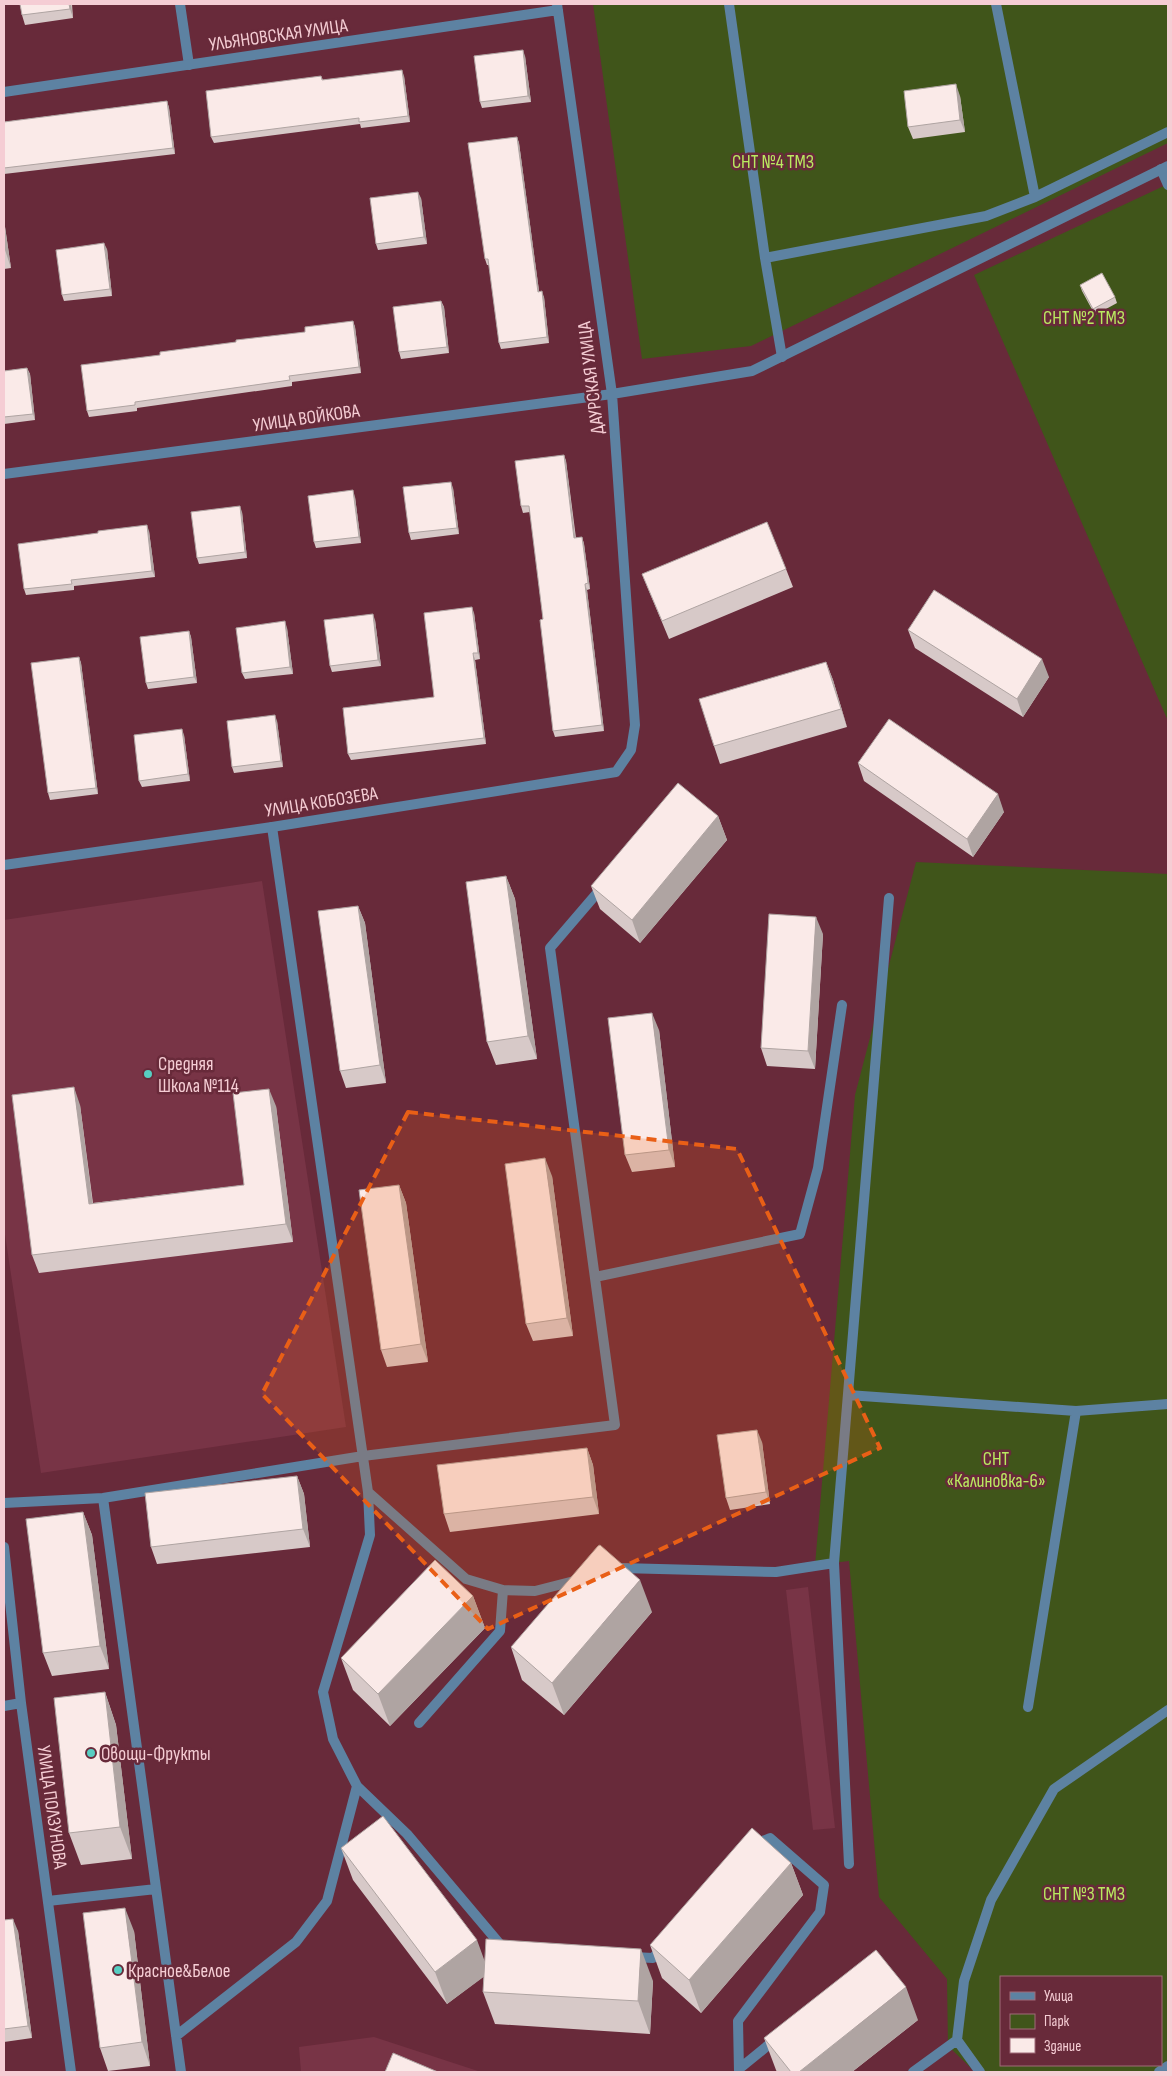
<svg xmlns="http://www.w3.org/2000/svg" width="1172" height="2076" viewBox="0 0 1172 2076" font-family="'Sofia Sans Condensed',sans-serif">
<rect width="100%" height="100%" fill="#682a3a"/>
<path fill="#783446" d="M262 881 346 1427 41 1473 4 1228V920Z
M808 1587 835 1828 813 1830 786 1590Z
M374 2037 481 2072H301L299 2047Z"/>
<path fill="#40551a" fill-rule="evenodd" d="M593 4H1168V143L751 346 642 359Z
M1168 184V721L974 275Z
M916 862 1168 874V2072H975L948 2046 947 1979 879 1897 849 1561 815 1565 855 1095ZM1001 1977H1161V2065H1001Z"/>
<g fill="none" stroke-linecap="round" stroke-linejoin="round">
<path stroke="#5d82a2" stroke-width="10" d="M180 4 189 65
M729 4 765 258 782 357
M996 4 1035 197
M1161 169 1168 185
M765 258 986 216 1035 197 1168 132
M272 827 368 1492 370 1535 323 1692 333 1739 357 1786 407 1834 504 1949
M595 1277 800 1234 818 1168 842 1005
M848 1395 1076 1411 1168 1404
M368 1492 466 1579 503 1590 535 1591 578 1580
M103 1498 181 2072
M4 1503 103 1498 363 1456 615 1425 550 948 604 885
M613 1570 621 1568 776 1572 834 1563
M1028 1707 1076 1411
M419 1723 500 1631 503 1590
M849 1864 834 1563 889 898
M48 1901 156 1889
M633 1957 653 1958 663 1947
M176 2036 296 1942 327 1901 357 1786
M957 2040 980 2072
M739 2069 777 2038
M739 2072 738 2021 820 1912 824 1885 770 1838 753 1845
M913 2072 957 2040 964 1981 991 1900 1054 1789 1168 1710
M1159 2072 1168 2066"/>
<path stroke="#5d82a2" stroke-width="10" d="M4 92 558 10
M4 474 612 394 752 371 1168 166
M4 865 272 827 616 772 631 750 635 725 612 394 557 4
M4 1547 21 1703 71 2072
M4 1706 21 1703"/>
</g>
<path fill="#d7c9c8" d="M20 4H77H72L73 18 25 25 22 15Z
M525 56 531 102 482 108 480 102Z
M321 76 323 80 404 76 410 122 361 128 360 124 214 143 211 137Z
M960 96 965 132 913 139 908 127Z
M167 101 169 108 175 154 4 174V122Z
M517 137 519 143 539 291 544 297 549 343 501 349 499 343 489 265H487L485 259Z
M421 198 427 244 378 250 376 244Z
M4 220 11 268 4 269Z
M107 249 112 296 64 301 62 295Z
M1080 285 1115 297 1117 303 1095 315 1082 291Z
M441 301 444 307 449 353 401 359 399 352Z
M353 321 355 327 361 373 292 382V386L137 408V411L89 417 87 411 160 355 236 342 305 332Z
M27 368 30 374 35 420 4 424V371Z
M564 455 566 461 576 538 582 537 584 544 590 589 587 590 604 731 555 737 553 731 543 619 530 512 523 513 521 506Z
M453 488 459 534 411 540 409 533Z
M355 497 361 543 316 548 314 542Z
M242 512 247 558 199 564 197 558Z
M149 531 155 577 74 586V590L26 595 24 589Z
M786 569 793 587 669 639 649 591 642 574Z
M474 613 480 659 475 660 486 744 351 760 348 754 434 697Z
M375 620 381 666 332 672 330 666Z
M287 628 293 674 245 679 242 673Z
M908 630 1049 677 1023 717 915 648Z
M189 631 191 637 197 683 148 689 146 683Z
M79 657 81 663 98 794 50 800 48 793Z
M826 662 833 680 847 727 720 764 714 746Z
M277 721 283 767 234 773 232 767Z
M184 735 190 781 142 787 139 781Z
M858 763 1004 812 973 857 864 781Z
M718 816 727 840 640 943 600 909 591 886Z
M506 876 515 899 537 1059 496 1065 487 1042Z
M358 906 365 923 386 1083 346 1088 340 1071Z
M823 934 815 1069 767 1066 761 1048Z
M659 1030 675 1167 632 1172 625 1155Z
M80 1105 93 1203 244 1185 276 1106 293 1242 39 1273 32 1255Z
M552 1176 573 1336 533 1341 526 1324Z
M399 1185 406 1203 428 1362 387 1367 381 1350Z
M762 1442 770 1504 730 1510 726 1498Z
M587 1448 593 1465 599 1514 450 1532 444 1514Z
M297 1476 304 1494 310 1547 157 1564 151 1547Z
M83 1512 92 1535 109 1669 52 1676 43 1653Z
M473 1596 485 1628 390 1726 353 1690 341 1658Z
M652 1612 564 1715 522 1680 511 1647Z
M105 1692 116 1725 132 1859 81 1865 69 1833Z
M341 1848 485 1962 653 1981 650 2034 495 2024 483 1992 484 1976 447 2004 353 1880Z
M791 1863 803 1895 701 2013 662 1978 650 1945Z
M4 1920 18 1931 32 2038 4 2042Z
M134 1931 150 2066 108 2071 100 2048Z
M918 2020 852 2072H777L776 2070 764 2038Z"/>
<path fill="#afa4a2" d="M69 4H71L73 18 70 9Z
M523 50 525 56 531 102 528 96Z
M402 70 404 76 410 122 408 116Z
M956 84 960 96 965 132 960 120Z
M167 101 169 108 175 154 173 148Z
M517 137 519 143 540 298 538 292Z
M418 192 421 198 427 244 424 237Z
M4 220 11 268 5 250 4 244Z
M104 243 107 249 112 296 110 289Z
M542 291 544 297 549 343 547 337Z
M441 301 444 307 449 353 447 347Z
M353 321 355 327 361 373 359 367Z
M27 368 30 374 35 420 33 414Z
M564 455 566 461 576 544 574 538Z
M451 482 453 488 459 534 457 528Z
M353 490 355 497 361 543 359 537Z
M240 506 242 512 247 558 245 552Z
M147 525 149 531 155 577 152 571Z
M582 537 584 544 590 589 588 583Z
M585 584 587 590 604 731 602 725Z
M472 607 474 613 480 659 478 653Z
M373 614 375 620 381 666 378 660Z
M285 621 287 628 293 674 290 667Z
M189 631 191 637 197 683 194 677Z
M473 653 475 660 486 744 484 738Z
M79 657 81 663 98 794 96 788Z
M1042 659 1049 677 1023 717 1017 699Z
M826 662 833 680 847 727 841 709Z
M275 715 277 721 283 767 281 761Z
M182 729 184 735 190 781 188 774Z
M998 794 1004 812 973 857 967 839Z
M718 816 727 840 640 943 632 920Z
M506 876 515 899 537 1059 528 1036Z
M358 906 365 923 386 1083 380 1065Z
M816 917 823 934 815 1069 808 1051Z
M652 1013 659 1030 675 1167 669 1150Z
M74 1087 80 1105 95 1222 89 1204Z
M269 1089 276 1106 293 1242 286 1224Z
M545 1158 552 1176 573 1336 567 1318Z
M399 1185 406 1203 428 1362 421 1344Z
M757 1430 762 1442 770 1504 766 1492Z
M587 1448 593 1465 599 1514 593 1497Z
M297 1476 304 1494 310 1547 303 1529Z
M83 1512 92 1535 109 1669 100 1646Z
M640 1580 652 1612 564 1715 552 1683Z
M473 1596 485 1628 390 1726 378 1694Z
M105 1692 116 1725 132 1859 120 1827Z
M791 1863 803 1895 701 2013 689 1980Z
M125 1908 134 1931 150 2066 142 2042Z
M13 1919 18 1931 32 2038 28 2026Z
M477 1940 489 1973 447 2004 435 1972Z
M641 1949 653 1981 650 2034 638 2001Z
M906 1987 918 2020 852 2072H799Z"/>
<path fill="#faeae8" stroke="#afa4a2" d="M20 4H69L70 9 22 15Z
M523 50 528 96 480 102 474 56Z
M402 70 408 116 359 122V118L211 137 206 91 321 76 322 80Z
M956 84 960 120 908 127 904 91Z
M167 101 173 148 4 168V122Z
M517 137 538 292 542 291 547 337 499 343 488 259H485L468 143Z
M418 192 424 237 376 244 370 198Z
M104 243 110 289 62 295 56 250Z
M1102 273 1115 297 1093 309 1080 285Z
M441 301 447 347 399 352 393 307Z
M353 321 359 367 289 376 290 380 135 402V405L87 411 81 365 160 355V352L236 342V340L305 332V327Z
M27 368 33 414 4 417V371Z
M564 455 574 538 582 537 588 583 585 584 602 725 553 731 540 620 543 619 529 506H521L515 461Z
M451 482 457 528 409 533 403 487Z
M353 490 359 537 314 542 308 496Z
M240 506 245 552 197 558 191 512Z
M767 522 786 569 662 621 642 574Z
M147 525 152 571 71 580 72 584 24 589 18 544 98 533V531Z
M934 590 1042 659 1017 699 908 630Z
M472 607 478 653H473L484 738 348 754 343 708 434 697 424 613Z
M373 614 378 660 330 666 324 620Z
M285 621 290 667 242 673 236 628Z
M189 631 194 677 146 683 140 637Z
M79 657 96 788 48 793 31 663Z
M826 662 841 709 714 746 699 699Z
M275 715 281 761 232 767 227 721Z
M889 719 998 794 967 839 858 763Z
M182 729 188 774 139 781 134 735Z
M678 783 718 816 632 920 591 886Z
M506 876 528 1036 487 1042 466 882Z
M358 906 380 1065 340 1071 318 911Z
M769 914 816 917 808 1051 761 1048Z
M652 1013 669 1150 625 1155 608 1018Z
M74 1087 89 1204 244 1185 233 1093 269 1089 286 1224 32 1255 12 1095Z
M545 1158 567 1318 526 1324 505 1164Z
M399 1185 421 1344 381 1350 359 1190Z
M757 1430 766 1492 726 1498 717 1435Z
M587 1448 593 1497 444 1514 437 1465Z
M297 1476 303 1529 151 1547 145 1493Z
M83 1512 100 1646 43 1653 26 1519Z
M600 1545 640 1580 552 1683 511 1647 598 1546Z
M435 1560 473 1596 378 1694 341 1658Z
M105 1692 120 1827 69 1833 54 1698Z
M383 1816 477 1940 435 1972 341 1848Z
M752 1828 791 1863 689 1980 650 1945Z
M125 1908 142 2042 100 2048 83 1913Z
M13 1919 28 2026 4 2029V1920Z
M486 1939 641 1949 638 2001 483 1992Z
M876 1950 906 1987 799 2072H791L764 2038Z
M393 2053 438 2072H385Z"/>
<path fill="#e95f16" fill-opacity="0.2" stroke="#e95f16" stroke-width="4" stroke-dasharray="10 6" stroke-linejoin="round" d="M408 1112 737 1149 880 1448 488 1629 262 1394Z"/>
<g fill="#57cec2" stroke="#682a3a" stroke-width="2">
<circle cx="148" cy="1074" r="5"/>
<circle cx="91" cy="1753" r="5"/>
<circle cx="118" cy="1970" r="5"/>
</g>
<g text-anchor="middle" stroke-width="5" stroke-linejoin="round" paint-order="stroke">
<g font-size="19" fill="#f5cdd4" stroke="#682a3a">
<text transform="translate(278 34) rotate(-8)" y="7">УЛЬЯНОВСКАЯ УЛИЦА</text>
<text transform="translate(590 378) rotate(-97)" y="7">ДАУРСКАЯ УЛИЦА</text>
<text transform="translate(306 417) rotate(-8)" y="7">УЛИЦА ВОЙКОВА</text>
<text transform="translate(321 801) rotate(-9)" y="7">УЛИЦА КОБОЗЕВА</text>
<text transform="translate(53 1807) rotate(82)" y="7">УЛИЦА ПОЛЗУНОВА</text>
</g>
<g font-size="19" fill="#b9ea60" stroke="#682a3a">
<text x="773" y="168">СНТ №4 ТМЗ</text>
<text x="1084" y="324">СНТ №2 ТМЗ</text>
<text x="996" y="1465">СНТ<tspan x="996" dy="22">«Калиновка-6»</tspan></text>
<text x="1084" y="1900">СНТ №3 ТМЗ</text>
</g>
<g font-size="19" fill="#f5cdd4" stroke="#682a3a" text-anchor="start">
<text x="158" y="1070">Средняя<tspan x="158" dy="22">Школа №114</tspan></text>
<text x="101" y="1760">Овощи-Фрукты</text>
<text x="128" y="1977">Красное&amp;Белое</text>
</g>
</g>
<rect width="1172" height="2076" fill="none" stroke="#f5cdd4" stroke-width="10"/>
<rect x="1000" y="1976" width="162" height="90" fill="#682a3a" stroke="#a06b78"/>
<rect x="1010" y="1992" width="25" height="8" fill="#5d82a2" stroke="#a06b78"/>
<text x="1044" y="2001" font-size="15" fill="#f5cdd4">Улица</text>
<rect x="1010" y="2014" width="25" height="15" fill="#40551a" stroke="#a06b78"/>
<text x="1044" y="2026" font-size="15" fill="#f5cdd4">Парк</text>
<rect x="1010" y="2038" width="25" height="15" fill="#faeae8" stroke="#a06b78"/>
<text x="1044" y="2051" font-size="15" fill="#f5cdd4">Здание</text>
</svg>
